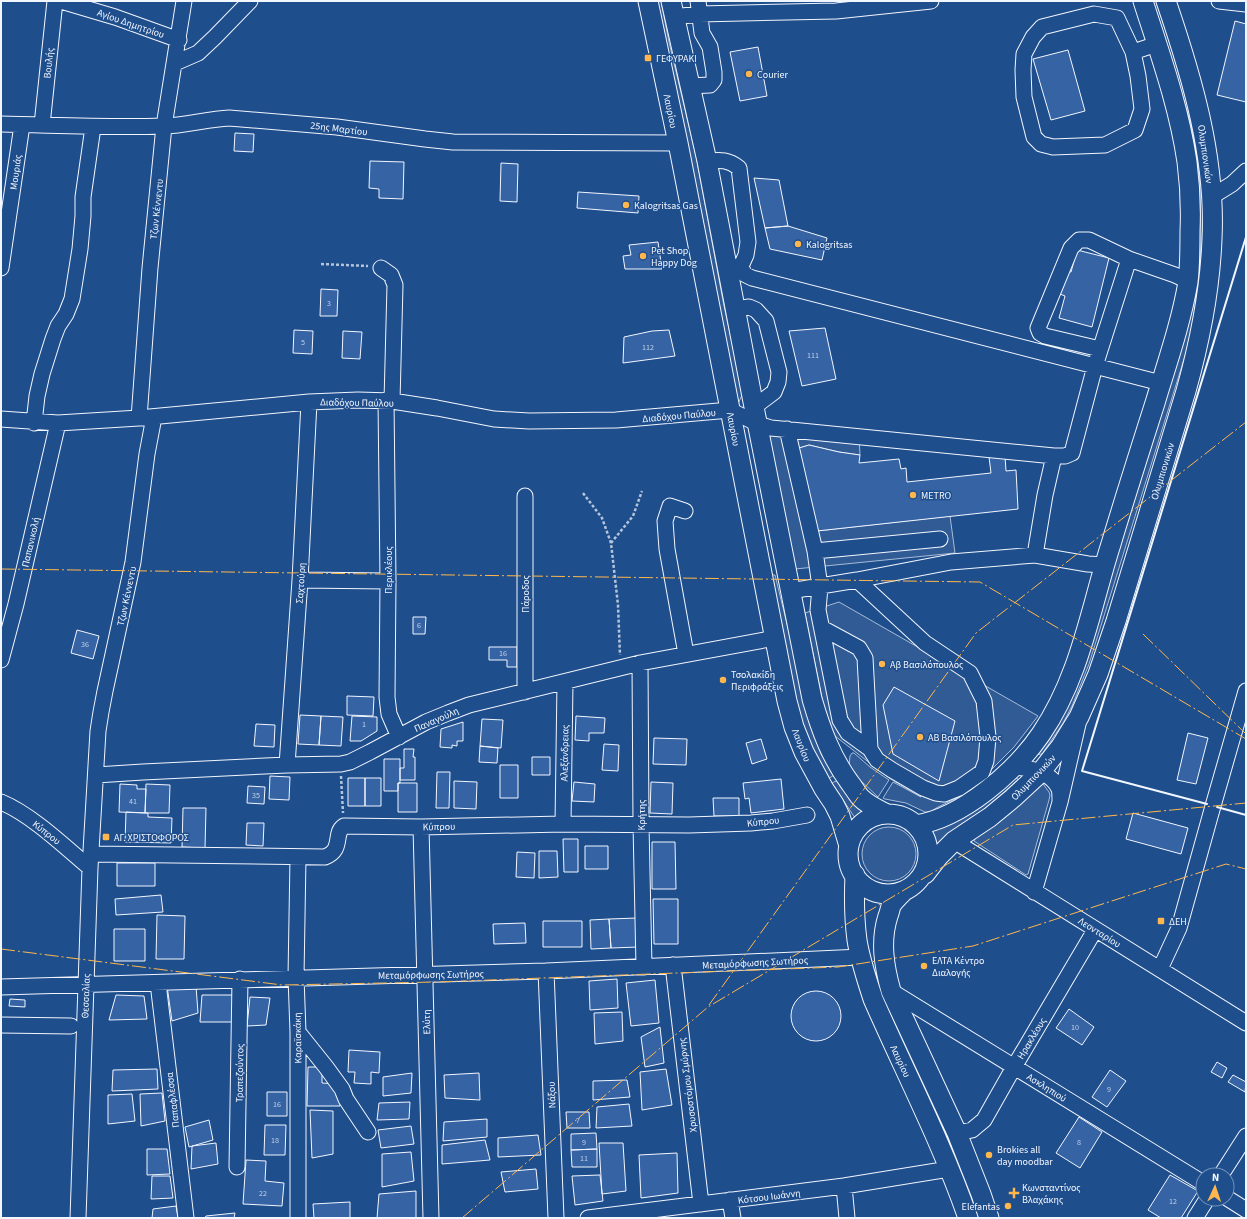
<svg xmlns="http://www.w3.org/2000/svg" width="1247" height="1219" viewBox="0 0 1247 1219" font-family="'Source Sans 3',sans-serif">
<rect width="100%" height="100%" fill="#1f4e8c"/>
<path fill="#305b95" stroke="#a8bbd7" d="M655 1H661L669 42 696 156 724 306 743 393 737 406Z
M1162 30 1191 124 1196 151 1200 184 1201 239 1200 266 1197 295 1190 340 1089 664 1072 706 1063 723 1042 754 1034 755 1084 663 1177 363 1195 265Z
M768 432 859 436 860 455 839 452 809 445 799 448 817 531 950 516 955 553 795 569Z
M772 575H775L787 624 810 725 821 754 834 775 828 779 807 741 798 709Z
M839 602 1038 716 1014 747 975 786 955 799 938 807 930 812H925L906 803 885 799 883 798 893 782 921 797 889 778 835 736 826 718 805 613Z
M852 753H854L870 767 889 780 878 797 860 780 849 766 850 756Z
M1016 778 1018 779V780L982 811 960 825 936 845 930 831 1008 782Z
M838 780 864 811 855 818 832 783Z
M1043 784 1049 792 1050 795 1049 800 1028 874 1026 875 974 841 976 837 998 823 1012 812 1040 785Z
M862 854a27 27 0 1 1 54 0a27 27 0 1 1-54 0Z"/>
<path fill="#3563a3" stroke="#f2f6ff" d="M1235 21 1246 24V102L1217 95Z
M758 47 767 96 740 101 730 52Z
M1068 50 1085 111 1051 120 1033 59Z
M235 133 254 134 253 152 234 151Z
M370 161 404 162 403 199 379 198V189L369 188Z
M501 163 518 164 517 202 500 201Z
M754 178 779 180 788 226 765 228Z
M578 192 639 196 638 213 577 208Z
M788 226 827 238 822 260 770 249 765 228Z
M658 242 662 269H625L623 256 631 255 629 245Z
M1077 250 1109 258 1092 327 1059 318 1065 296 1060 294 1066 271 1071 272Z
M321 289 338 290 337 316H320Z
M825 328 836 379 802 386 789 331Z
M294 330 313 331 312 354 293 353Z
M669 330 675 356 623 363 624 337 652 331Z
M343 331 362 332 360 359 342 358Z
M809 445 839 452 860 455 859 463 899 459 901 469 906 468 907 482 991 473 989 457 1005 456 1006 471 1016 470 1018 509 817 531 799 448Z
M413 617H426L425 634H413Z
M77 630 99 636 93 659 71 653Z
M489 647H517V667H507V660H489Z
M894 687 955 721 939 781 893 754 883 705Z
M347 696 374 697 373 716 347 715Z
M300 715 321 716 319 745 298 744Z
M321 716 343 717 341 746 319 745Z
M352 716 377 717V731L361 741H350Z
M576 716 605 718 604 733H589V741L575 740Z
M482 719 503 720 501 748 480 746Z
M463 722V741H457V746L452 745V748L440 747 441 729Z
M256 724 275 725 274 747 254 746Z
M1188 733 1208 738 1196 784 1177 780Z
M654 738 687 739 686 765 653 764Z
M761 739 767 759 752 764 746 743Z
M604 744 619 745 618 771 602 770Z
M480 746 498 748 497 763 479 762Z
M404 749H414L413 757H415V780H400V768H404Z
M532 757H550V775H532Z
M384 759H400V783H398V791H384Z
M500 765H518V798H500Z
M437 772H450L449 808H436Z
M270 776 290 777 289 800 269 799Z
M348 778H365V806H348Z
M365 778H381V806H365Z
M781 779 784 809 751 813 749 798 745 799 743 783Z
M454 781 477 782 476 809 454 808Z
M574 782 595 784 594 802 572 801Z
M651 782 673 783 672 814 650 813Z
M398 783H417V812H398Z
M120 784 137 785V789H146L145 813 119 812Z
M146 784 170 785 169 813H145Z
M248 786 265 787 264 804 247 803Z
M713 798H739V816H714Z
M183 808H206L205 848 182 847Z
M126 812 148 813V817L172 818 171 843 125 842Z
M1133 813 1188 828 1181 854 1126 839Z
M247 823H264L263 846 246 845Z
M563 839H578V872H564Z
M652 842H675L676 889H652Z
M585 846H608V869H585Z
M539 851H557L558 877 539 878Z
M517 852 535 853 534 878 516 877Z
M117 863H155V886H117Z
M161 895 163 912 116 915 115 899Z
M653 899H678V944H654Z
M157 915 185 916 184 959H156Z
M637 918 638 947 611 948 609 919Z
M609 919 611 948 591 949 590 920Z
M543 921H582V947H543Z
M525 923 526 943 494 944 493 924Z
M114 929H145V961H114Z
M617 979 618 1008 590 1010 589 981Z
M655 980 659 1023 631 1026 626 983Z
M167 986H196L198 1013 172 1021Z
M791 1016a25 25 0 1 1 50 0a25 25 0 1 1-50 0Z
M116 995 144 996 147 1019 109 1020Z
M202 995H233L235 1022H200Z
M250 997 270 998 266 1025 247 1026Z
M10 999 25 1000V1007L9 1006Z
M1069 1009 1094 1027 1082 1045 1056 1028Z
M622 1012 623 1041 595 1044 594 1013Z
M660 1027 664 1063 645 1067 641 1037Z
M349 1050 380 1052 379 1073 371 1072V1084L354 1083 355 1072H348Z
M1217 1062 1227 1068 1222 1078 1211 1072Z
M308 1067H322V1083L337 1084 341 1091 340 1106H307Z
M157 1069 158 1089 112 1091 113 1070Z
M666 1069 672 1105 642 1110 640 1072Z
M1110 1070 1126 1081 1107 1107 1092 1097Z
M412 1073 411 1093 383 1096V1077Z
M479 1073 480 1100 445 1098 444 1075Z
M1233 1075 1246 1082 1245 1092 1228 1082Z
M627 1080 630 1097 593 1100V1081Z
M267 1092H287V1116H267Z
M162 1093 165 1121 141 1126 140 1094Z
M132 1094 135 1121 108 1124V1095Z
M410 1102 409 1119 377 1120 379 1103Z
M629 1104 632 1126 596 1128 597 1107Z
M310 1110 333 1111V1154L312 1158Z
M566 1112H589L590 1128H567Z
M1079 1117 1102 1132 1080 1168 1056 1153Z
M487 1119V1137L443 1141 444 1122Z
M209 1120 213 1140 189 1147 185 1127Z
M265 1125H286L285 1155H264Z
M411 1126 414 1144 381 1148 378 1130Z
M596 1133 597 1149 571 1150V1134Z
M538 1135 541 1155 498 1157V1138Z
M485 1140 490 1160 442 1164V1145Z
M216 1143 218 1164 191 1169 192 1146Z
M599 1143H623L626 1191 602 1194Z
M147 1149H167L170 1174 147 1175Z
M597 1149V1167H572L571 1150Z
M411 1152 414 1181 382 1187V1154Z
M677 1153 678 1193 641 1198 639 1155Z
M246 1160 266 1161 265 1181 284 1183 282 1206 243 1204Z
M536 1169 538 1189 505 1192 501 1172Z
M600 1175 603 1201 575 1205 572 1176Z
M1170 1175 1198 1191 1181 1218H1161L1148 1210Z
M152 1176H170L173 1198 151 1199Z
M416 1191V1218H377L379 1194Z
M350 1202V1218H314L313 1204Z
M176 1206 178 1218H152L153 1209Z
M235 1213 234 1218H205L206 1216Z"/>
<g fill="none" stroke-linecap="round" stroke-linejoin="round">
<defs>
<path id="minor" d="M61 1 115 17 179 40
M1219 1 1246 4
M674 17 699 14 836 11 931 1
M1133 52 1138 76 1142 109 1135 130 1105 145 1053 147 1041 144 1034 137 1024 97 1023 70 1024 54 1033 37 1042 27 1094 14 1117 18 1133 52 1157 44
M175 63 198 53 215 37 250 1
M689 86 710 85 714 80V72L710 47 702 33 698 1
M1 124C55 125 109 128 163 126 185 126 207 119 229 118L337 127 425 139 453 142 678 143
M42 125 55 1
M707 161C720 160 728 159 739 168L748 242 746 255 741 266 732 267
M1211 197 1232 184 1246 171
M741 266 744 274 752 278 1161 383
M1 268 22 125
M381 268 391 275 395 285 392 401
M735 309 749 307 756 310 766 321 779 372 778 382 774 392 754 407
M1100 349 1045 336 1040 333 1038 328 1071 248 1079 240H1089L1129 259
M386 400 388 581 387 697 389 714 399 737
M139 418 150 268 164 126 184 1
M1 419 58 423 139 418 309 402 358 400 392 401 437 408 494 419 529 421 616 420 730 410 758 424 771 428 1054 456
M34 423 37 396 42 374 53 339 58 326 66 314 72 299 80 249 83 216V197L93 127
M787 429 815 551 820 587 818 610 840 720 848 733 870 749 877 760 892 770 923 788 936 793 944 794 959 788 982 772 986 761 988 737 984 701 970 673 925 643 857 580
M525 496V692
M685 511 670 506 665 521 667 549 686 654
M815 551 940 539
M1035 555 1045 495 1054 456H1065L1072 453 1095 366 1129 259 1175 275 1188 281
M300 580 388 581
M790 591 857 580 951 562 1035 555 1088 564 1104 565
M822 628 859 648 865 658 870 749
M1 660 16 604 58 423
M640 663 641 824 644 967
M287 765 300 580 309 402
M1014 767C1029 768 1052 772 1059 789 1060 792 1060 797 1060 801
M96 775 143 772 287 765 341 764 350 762 370 752 426 722 448 713 469 705 640 663 775 638
M1 802C32 815 64 846 90 868
M563 824 565 682
M421 827 431 1218
M954 841 1246 1023
M91 854 325 857C344 850 333 833 344 826L421 827 563 824 689 825 751 823 773 821 807 815
M1034 892 1060 802 1078 724
M673 965 701 1204
M1160 969 1179 928 1213 806 1246 691
M546 971 556 1218
M158 983 186 1218
M1 987 546 971 861 957
M891 991 1203 1183
M1 1025 71 1026
M298 1032 326 1067 342 1089 346 1099 368 1132
M957 1133 972 1130 984 1120 1014 1067 1095 930
M237 1167 240 979
M1221 1175 1246 1136
M844 1186 847 1218
M1227 1198 1246 1210
M730 1200 733 1218
M78 1218 90 868 98 731 101 712 105 691 133 562 147 454 154 417
M298 1218V1032L296 977 298 857
M588 1218 844 1186 949 1169
M1195 1218 1207 1199"/>
<path id="major" d="M648 1 678 143 787 701 794 727 804 752 824 789 834 804 840 816 849 846
M671 1 707 161 754 407 812 699C821 730 831 757 850 783 854 788 857 794 861 798 868 805 877 809 885 813
M848 854a40 40 0 1 1 80 0a40 40 0 1 1-80 0Z
M916 825C962 818 1015 772 1041 734 1080 677 1090 610 1111 544 1125 497 1140 450 1155 403 1167 363 1181 323 1188 282 1190 266 1190 248 1190 231 1191 208 1190 185 1187 162 1179 107 1160 54 1143 1
M925 874 939 856 954 841 990 817 1013 798 1040 773 1061 746 1079 717 1098 674 1116 621 1186 391C1200 341 1210 291 1212 239 1216 158 1192 77 1166 1
M855 875C854 897 854 918 857 940 860 960 867 980 873 999 905 1072 942 1143 968 1218
M903 892C899 896 895 900 892 904 890 907 890 912 888 916 880 941 884 966 891 991L957 1133 981 1194 989 1218"/>
</defs>
<use href="#minor" stroke="#f2f6ff" stroke-width="17"/>
<use href="#major" stroke="#f2f6ff" stroke-width="21"/>
<path stroke="#b3c4dc" stroke-width="2.5" stroke-dasharray="3 2" stroke-linecap="butt" d="M321 264 368 266
M583 493 602 518 611 543 618 605 620 655
M611 543 633 516 642 491
M341 776 343 813"/>
<use href="#minor" stroke="#1f4e8c" stroke-width="15"/>
<use href="#major" stroke="#1f4e8c" stroke-width="19"/>
<path stroke="#f2f6ff" stroke-width="2" d="M1207 804 1082 771 1246 237
M1217 807 1246 815"/>
<path stroke="#ffb74d" stroke-width="1" stroke-dasharray="14 3 2 3" stroke-linecap="butt" d="M1 569 980 582 1246 739
M1143 634 1246 734
M1 949 282 985 436 982 838 967 973 946 1226 864 1246 869
M709 1005 976 633 1246 422
M462 1218 708 1007 1013 825 1246 803"/>
</g>
<g fill="#ffb74d" stroke="#1f4e8c" stroke-width="1.5">
<rect x="644" y="54" width="8" height="8" rx="2"/>
<circle cx="749" cy="74" r="4"/>
<circle cx="626" cy="205" r="4"/>
<circle cx="798" cy="244" r="4"/>
<circle cx="643" cy="256" r="4"/>
<circle cx="913" cy="495" r="4"/>
<circle cx="882" cy="664" r="4"/>
<circle cx="723" cy="680" r="4"/>
<circle cx="920" cy="737" r="4"/>
<rect x="102" y="833" width="8" height="8" rx="2"/>
<rect x="1157" y="917" width="8" height="8" rx="2"/>
<circle cx="924" cy="966" r="4"/>
<circle cx="989" cy="1155" r="4"/>
<path d="M1012 1187h4v4h4v4h-4v4h-4v-4h-4v-4h4z"/>
<circle cx="1008" cy="1206" r="4"/>
</g>
<g text-anchor="middle" stroke-width="3" stroke-linejoin="round" paint-order="stroke">
<g font-size="8" fill="#c3d1e8">
<text x="329" y="306">3</text>
<text x="303" y="345">5</text>
<text x="648" y="350">112</text>
<text x="813" y="358">111</text>
<text x="419" y="628">6</text>
<text x="85" y="647">36</text>
<text x="503" y="656">16</text>
<text x="364" y="727">1</text>
<text x="256" y="798">35</text>
<text x="133" y="804">41</text>
<text x="1075" y="1030">10</text>
<text x="1109" y="1092">9</text>
<text x="277" y="1107">16</text>
<text x="578" y="1123">7</text>
<text x="275" y="1143">18</text>
<text x="584" y="1145">9</text>
<text x="1079" y="1145">8</text>
<text x="584" y="1161">11</text>
<text x="263" y="1196">22</text>
<text x="1173" y="1204">12</text>
</g>
<g font-size="10" fill="#f2f6ff" stroke="#1f4e8c">
<text transform="translate(131 23) rotate(19)" y="4">Αγίου Δημητρίου</text>
<text transform="translate(48 63) rotate(-84)" y="4">Βουλής</text>
<text transform="translate(671 111) rotate(78)" y="4">Λαυρίου</text>
<text transform="translate(339 128) rotate(7)" y="4">25ης Μαρτίου</text>
<text transform="translate(1206 154) rotate(82)" y="4">Ολυμπιονικών</text>
<text transform="translate(15 172) rotate(-82)" y="4">Μουριάς</text>
<text transform="translate(156 209) rotate(-84)" y="4">Τζων Κέννεντυ</text>
<text transform="translate(357 402) rotate(1)" y="4">Διαδόχου Παύλου</text>
<text transform="translate(679 415) rotate(-5)" y="4">Διαδόχου Παύλου</text>
<text transform="translate(734 429) rotate(79)" y="4">Λαυρίου</text>
<text transform="translate(1162 471) rotate(-73)" y="4">Ολυμπιονικών</text>
<text transform="translate(30 542) rotate(-77)" y="4">Παπανικολή</text>
<text transform="translate(388 570) rotate(-90)" y="4">Περικλέους</text>
<text transform="translate(300 583) rotate(-86)" y="4">Σαχτούρη</text>
<text transform="translate(525 594) rotate(-90)" y="4">Πάροδος</text>
<text transform="translate(126 596) rotate(-78)" y="4">Τζων Κέννεντυ</text>
<text transform="translate(436 719) rotate(-24)" y="4">Παναγούλη</text>
<text transform="translate(802 745) rotate(68)" y="4">Λαυρίου</text>
<text transform="translate(564 753) rotate(-89)" y="4">Αλεξάνδρειας</text>
<text transform="translate(1033 777) rotate(-46)" y="4">Ολυμπιονικών</text>
<text transform="translate(641 815) rotate(-90)" y="4">Κρήτης</text>
<text transform="translate(763 821) rotate(-6)" y="4">Κύπρου</text>
<text transform="translate(439 826) rotate(-1)" y="4">Κύπρου</text>
<text transform="translate(47 832) rotate(38)" y="4">Κύπρου</text>
<text transform="translate(1100 932) rotate(32)" y="4">Λεονταρίου</text>
<text transform="translate(755 962) rotate(-3)" y="4">Μεταμόρφωσης Σωτήρος</text>
<text transform="translate(431 974) rotate(-1)" y="4">Μεταμόρφωσης Σωτήρος</text>
<text transform="translate(85 996) rotate(-88)" y="4">Θεσσαλίας</text>
<text transform="translate(426 1022) rotate(-91)" y="4">Ελύτη</text>
<text transform="translate(297 1038) rotate(-91)" y="4">Καραϊσκάκη</text>
<text transform="translate(1031 1038) rotate(-59)" y="4">Ηρακλέους</text>
<text transform="translate(901 1061) rotate(65)" y="4">Λαυρίου</text>
<text transform="translate(239 1073) rotate(-89)" y="4">Τραπεζούντος</text>
<text transform="translate(687 1085) rotate(-97)" y="4">Χρυσοστόμου Σμύρνης</text>
<text transform="translate(1047 1087) rotate(32)" y="4">Ασκληπιού</text>
<text transform="translate(551 1095) rotate(-92)" y="4">Νάξου</text>
<text transform="translate(172 1100) rotate(-97)" y="4">Παπαφλέσσα</text>
<text transform="translate(769 1196) rotate(-7)" y="4">Κότσου Ιωάννη</text>
</g>
<g font-size="10" fill="#f2f6ff" stroke="#1f4e8c" text-anchor="start">
<text x="656" y="62">ΓΕΦΥΡΑΚΙ</text>
<text x="757" y="78">Courier</text>
<text x="634" y="209">Kalogritsas Gas</text>
<text x="806" y="248">Kalogritsas</text>
<text x="651" y="254">Pet Shop<tspan x="651" dy="12">Happy Dog</tspan></text>
<text x="921" y="499">METRO</text>
<text x="890" y="668">Αβ Βασιλόπουλος</text>
<text x="731" y="678">Τσολακίδη<tspan x="731" dy="12">Περιφράξεις</tspan></text>
<text x="928" y="741">ΑΒ Βασιλόπουλος</text>
<text x="114" y="841">ΑΓ. ΧΡΙΣΤΟΦΟΡΟΣ</text>
<text x="1169" y="925">ΔΕΗ</text>
<text x="932" y="964">ΕΛΤΑ Κέντρο<tspan x="932" dy="12">Διαλογής</tspan></text>
<text x="997" y="1153">Brokies all<tspan x="997" dy="12">day moodbar</tspan></text>
<text x="1022" y="1191">Κωνσταντίνος<tspan x="1022" dy="12">Βλαχάκης</tspan></text>
<text x="1000" y="1210" text-anchor="end">Elefantas</text>
</g>
</g>
<rect width="1247" height="1219" fill="none" stroke="#f2f6ff" stroke-width="4"/>
<g transform="translate(1215 1187) rotate(3)"><circle r="19" fill="#1f4e8c" stroke="#7391ba"/>
<path d="M0-3L7 15L0 10L-7 15Z" fill="#ffb74d"/>
<text y="-6" font-size="11" font-weight="bold" text-anchor="middle" fill="#f2f6ff">N</text>
</g>
</svg>
